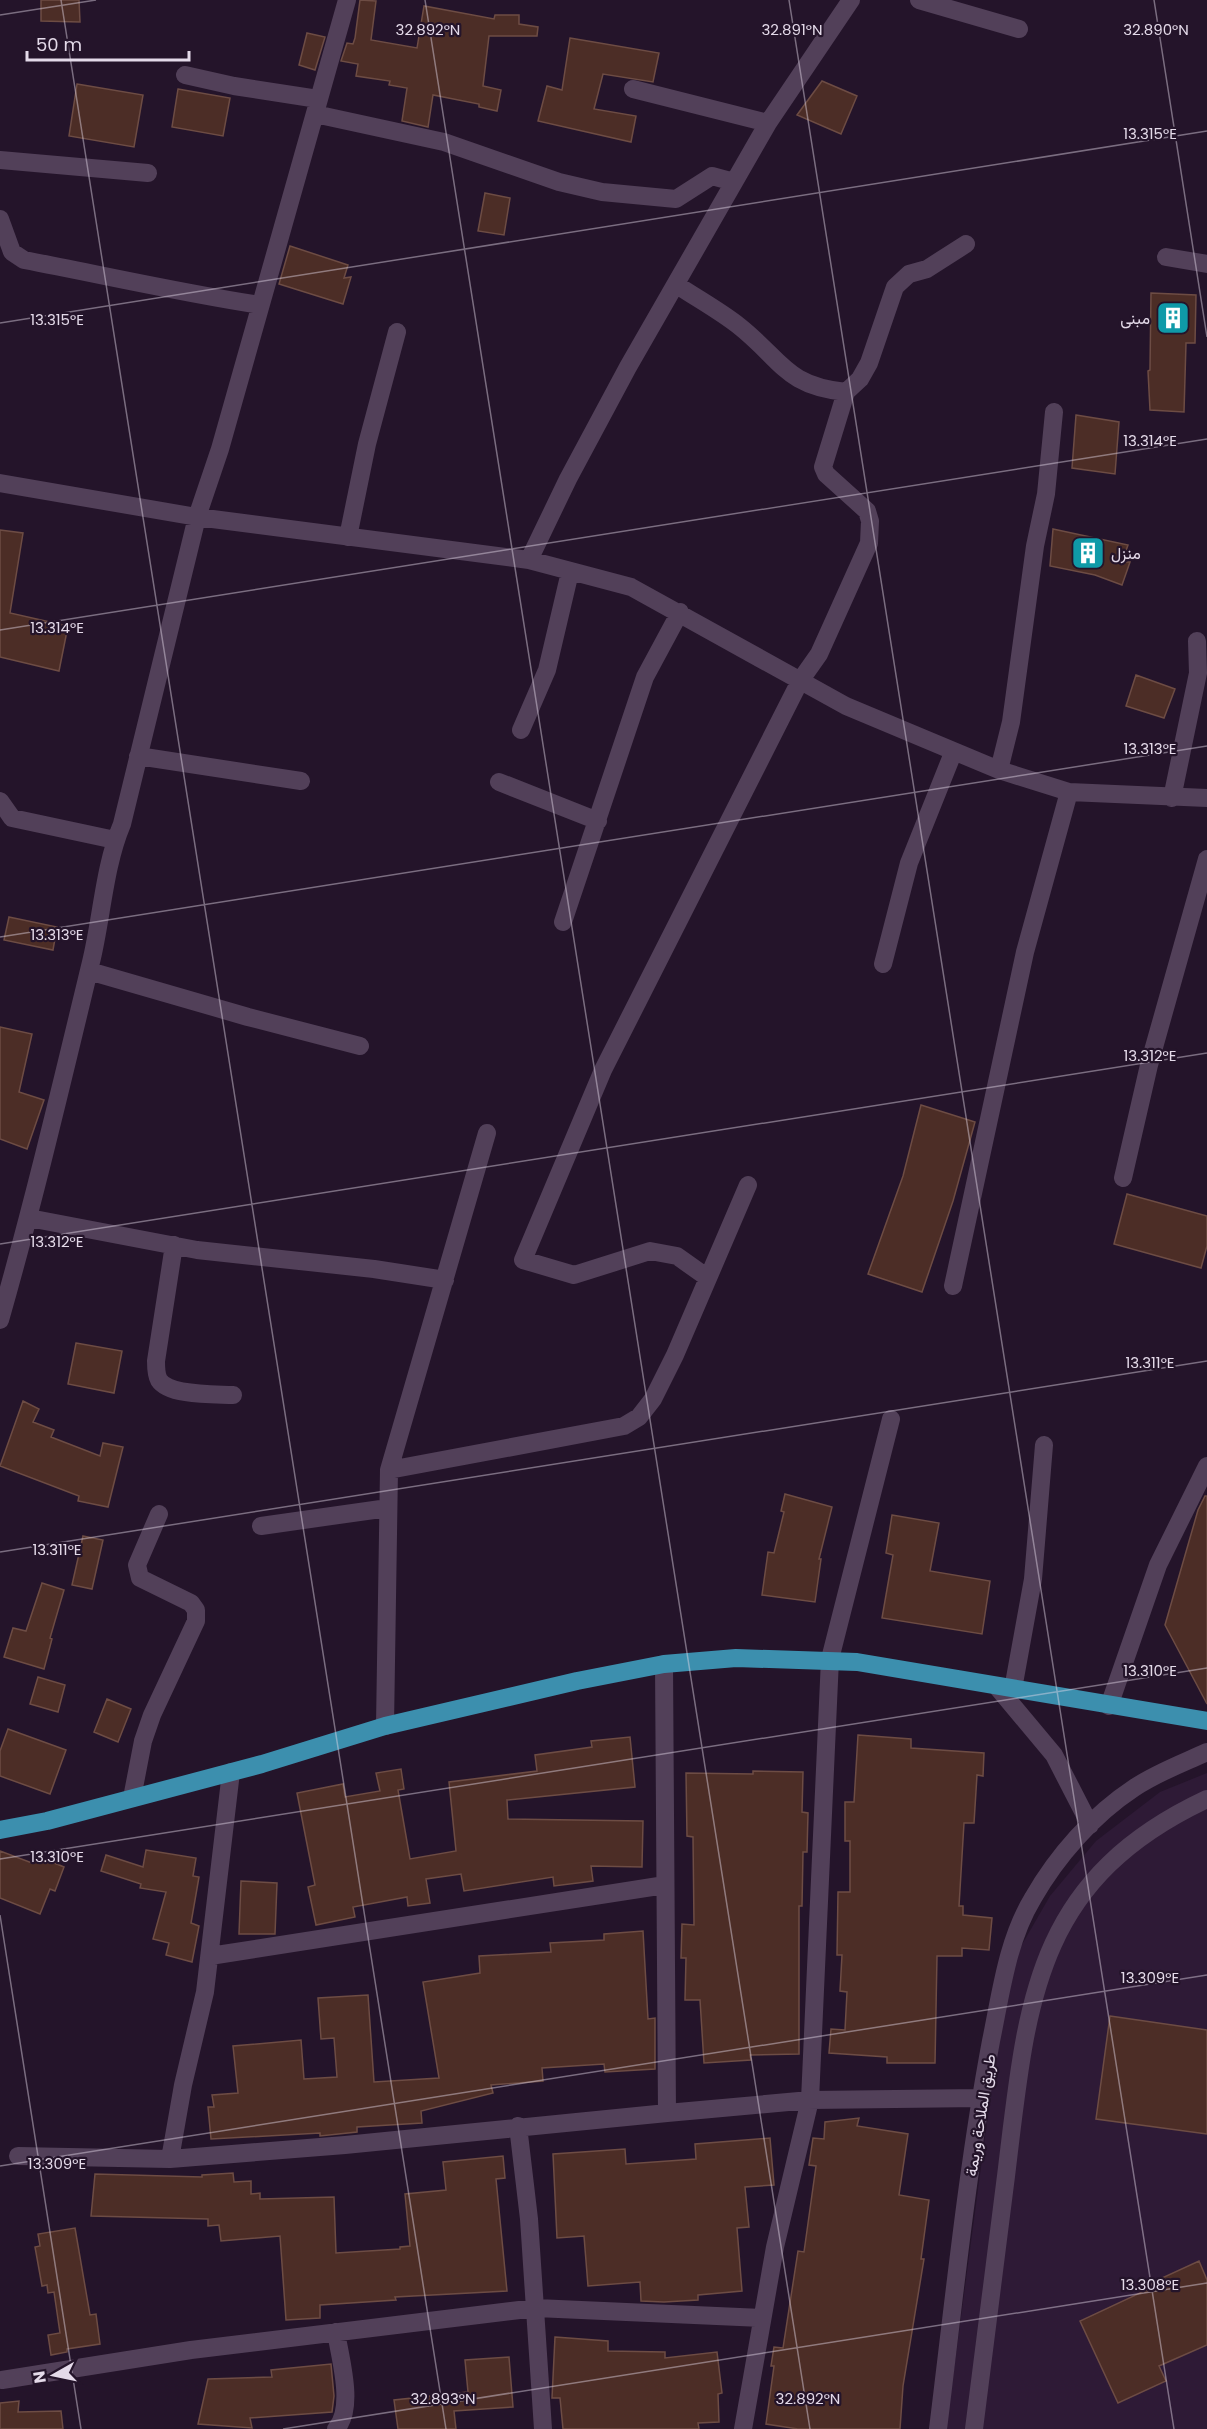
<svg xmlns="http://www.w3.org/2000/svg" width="1207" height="2429" viewBox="0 0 1207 2429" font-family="Poppins,Vazirmatn,sans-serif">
<rect width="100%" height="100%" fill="#24142a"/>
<path fill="#2e1a36" d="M1207 1773V2429H946L1002 2010 1020 1948 1050 1896 1096 1841 1160 1792Z"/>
<path fill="#4c2d26" stroke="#6d4c44" stroke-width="1.5" d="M41 0H79L80 22 41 21Z
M360 0 376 1 371 40 417 48 424 6 494 19 495 15H519V24L538 27 537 36H489L483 86 501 90 497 111 479 107V104L433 95 428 127 402 121 407 88 389 85 390 81 356 76 358 64 341 61 347 43 353 44 355 38Z
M307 33 325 37 315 70 299 65Z
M570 38 659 53 653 82 603 74 594 109 636 116 631 142 538 121 547 86 562 90Z
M822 81 857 96 841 134 797 115Z
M77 84 143 95 134 147 69 136Z
M178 89 230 98 223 136 172 127Z
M485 193 510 198 504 235 478 231Z
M290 246 348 265 344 278 351 277 343 304 279 284Z
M1151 293 1196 295 1195 343H1186L1184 412 1150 410 1148 371 1150 370Z
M1076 415 1119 422 1115 474 1072 468Z
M1053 529 1128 545 1122 562H1130L1122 585 1095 575 1050 566Z
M0 530 23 533 10 613 68 626 59 671 0 657Z
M1136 675 1175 689 1164 718 1126 706Z
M9 917 57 927 53 950 4 940Z
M0 1027 32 1034 19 1092 44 1100 27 1149 0 1139Z
M921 1105 975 1122 953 1201 922 1292 868 1274 903 1176Z
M1127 1194 1207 1216V1246L1201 1268 1114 1244Z
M76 1343 122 1351 114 1393 68 1384Z
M23 1401 39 1409 33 1422 54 1430 51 1437 100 1456 103 1443 123 1447 108 1507 78 1501 79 1496 0 1466Z
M785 1494 832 1507 819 1559H821L815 1602 762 1595 768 1552 774 1553 784 1512 781 1511Z
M1205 1496H1207V1704L1165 1625 1198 1510Z
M892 1515 939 1523 930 1571 990 1581 982 1634 882 1618 893 1555 886 1553Z
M83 1536 103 1540 92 1589 72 1585Z
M42 1583 64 1590 50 1638 52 1639 44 1669 4 1657 13 1628 26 1631Z
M38 1677 65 1685 58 1712 30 1704Z
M107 1699 131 1709 118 1742 94 1732Z
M8 1729 66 1750 50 1794 0 1776V1751Z
M858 1735 911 1739V1748L984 1753 983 1776 977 1775 974 1823H964L959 1906H963V1915L992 1918 989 1950 962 1948V1956H937L935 2063H887V2057L829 2053 831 2029 845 2030 847 1992 840 1991 842 1955H837L838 1892H850V1841H845V1802H854Z
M630 1737 635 1787 507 1800 508 1819 643 1821 642 1867 591 1866 593 1881 554 1886 553 1877 464 1891 461 1874 426 1879 430 1903 408 1906 407 1897 353 1907 355 1917 316 1925 308 1887 315 1885 297 1793 343 1784 345 1797 380 1791 376 1773 401 1769 404 1789 398 1790 410 1859 456 1851 449 1782 537 1771 535 1755 592 1747 591 1741Z
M753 1771 803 1772 802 1812 808 1813 807 1852H803L802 1906H799V2054L750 2055 751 2060 704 2063 700 2000H685L686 1958H681L682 1924 694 1925 693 1837 687 1836 686 1773 753 1774Z
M146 1850 196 1858 193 1876 199 1877 191 1923 199 1926 192 1962 166 1955 169 1943 153 1939 166 1892 140 1888 141 1884 101 1871 106 1855 143 1867Z
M0 1851 32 1863 35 1855 64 1867 55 1891 50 1889 40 1914 0 1898Z
M241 1881 277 1883 275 1934H239Z
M643 1931 648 2019 655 2018V2069L605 2072 604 2064 542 2068 543 2081 491 2085 493 2093 421 2111 422 2123 357 2127V2132L320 2136V2133L211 2139 208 2107H214L212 2095 238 2093 233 2046 301 2040 304 2079 337 2077 334 2038 321 2039 318 1998 368 1995 374 2082 439 2078 423 1982 480 1973 479 1956 551 1952 550 1943 604 1940V1934Z
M1110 2016 1207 2030V2134L1096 2119Z
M859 2118 857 2126 908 2134 899 2195 929 2200 921 2259H924L903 2386 900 2429H798L766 2424 774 2366H771L774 2347 783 2348 798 2251 804 2252 816 2166 809 2165 813 2138 824 2139 825 2122Z
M770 2138 774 2185 745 2187 749 2227 737 2228 742 2291 698 2295V2300L664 2302 641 2301 640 2282 588 2286 584 2236 557 2238 553 2154 625 2149 626 2164 696 2159 695 2144Z
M503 2156 505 2178 496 2179 507 2291 395 2297 396 2300 320 2305V2318L286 2320 280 2236 221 2241 219 2225 208 2226V2219L91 2216 95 2174 202 2177V2175L233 2173 234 2182 251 2181V2194L260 2193V2199L334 2197 336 2253 400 2249V2247L410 2246 405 2194 446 2190 443 2162Z
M75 2228 90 2315 96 2314 100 2344 67 2349V2352L51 2355 48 2335 60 2333 54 2292 48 2293 47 2285 42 2286 35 2247 40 2246 38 2234Z
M1199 2261 1207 2280V2345L1159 2366 1166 2381 1118 2403 1080 2321 1153 2287 1151 2283Z
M555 2337 608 2341V2351L665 2352V2358L717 2352 722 2393 718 2394 719 2422 698 2423 699 2429H563L560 2398H552Z
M509 2357 513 2407 454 2411 456 2429H398L394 2400 468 2392 465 2360Z
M331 2364 334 2396 332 2412 250 2418 252 2428 198 2424 208 2379 272 2377 271 2370Z
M19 2401 18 2412 61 2411 63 2429H0V2403Z"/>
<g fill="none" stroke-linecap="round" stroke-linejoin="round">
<path stroke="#524059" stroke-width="18" d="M919 0 1019 29
M185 75 234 86 318 99
M633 89 768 123
M315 114 444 142 559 182 602 192 676 199 712 176 734 182
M0 160 148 173
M0 219 12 252 24 260C103 275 181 293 260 305
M1166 257 1207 264
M677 285C698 299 720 311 739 326 782 360 785 386 846 392
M0 483 197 517 529 560 631 587 846 706 999 770 1069 792 1207 798
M348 537 367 444 397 332
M529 560 568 479 628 367 768 123 851 0
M521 730 547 670 570 572
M138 756 301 781
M999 770 1011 722 1035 546 1046 494 1054 412
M499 782 598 821
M1172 798 1198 673 1197 641
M0 801 12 818 115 840
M563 922 645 677 680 612
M883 964 909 863 953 753
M89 971 248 1017 360 1046
M1123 1178 1149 1065 1207 859
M29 1218 197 1250 374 1269 445 1280
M174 1245 156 1361C156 1367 156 1375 159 1380 169 1396 215 1394 233 1395
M708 1278 677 1256 650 1251 574 1275 523 1260 603 1070 800 681 819 654 869 543 870 521 867 511 826 474 823 467 846 392 860 379 869 363 895 287 909 274 927 269 966 244
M953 1286 1025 952 1069 792
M0 1320C34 1201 62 1082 91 962 102 917 104 867 122 824L197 517 220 449 347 0
M389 1470 487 1133
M261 1526 388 1508
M664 1664 667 2113 810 2100 980 2098
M998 1688 1054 1755 1090 1825
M1013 1689 1033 1579 1044 1445
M1109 1706 1158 1565 1207 1466
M385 1726 389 1470 624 1426 639 1417 653 1399 675 1355 748 1185
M132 1798 143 1741 152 1715 196 1621V1610L191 1603 140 1578 137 1565 159 1514
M210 1956 665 1885
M518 2126 529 2219 543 2429
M18 2156 170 2159 345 2145 667 2113
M170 2159 183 2085 205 1992 231 1772
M336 2332C340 2358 355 2408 336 2429
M2 2380 191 2350 536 2308 762 2318
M743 2429 775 2247 810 2100 830 1659 891 1419
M938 2429C954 2300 967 2169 991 2041 1001 1993 1007 1941 1033 1898 1057 1856 1093 1815 1134 1788 1156 1773 1183 1763 1207 1752
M974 2429C985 2345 995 2260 1006 2176 1027 2005 1032 1881 1207 1799"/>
<path stroke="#3c8fae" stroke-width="18" d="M0 1830 47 1821 262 1764 385 1726 577 1681 664 1664 736 1658 857 1662 1207 1721"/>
</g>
<path fill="none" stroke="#e4dae9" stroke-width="1.5" stroke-opacity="0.45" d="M61 0 446 2429M425 0 810 2429M789 0 1174 2429M1154 0 1207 337M0 15 96 0M0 323 1207 131M0 630 1207 439M0 937 1207 746M0 1244 1207 1053M0 1552 1207 1361M0 1859 1207 1668M0 1915 81 2429M0 2166 1207 1975M283 2429 1207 2283"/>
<defs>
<symbol id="building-square" viewBox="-11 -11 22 22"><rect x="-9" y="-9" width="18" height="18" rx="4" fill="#0f9aa8" stroke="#24142a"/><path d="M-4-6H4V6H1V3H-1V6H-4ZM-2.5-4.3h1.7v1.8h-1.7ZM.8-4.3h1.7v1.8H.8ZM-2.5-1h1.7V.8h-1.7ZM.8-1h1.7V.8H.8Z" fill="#fff"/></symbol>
</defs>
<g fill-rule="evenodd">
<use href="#building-square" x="1154" y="299" width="38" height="38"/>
<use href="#building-square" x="1069" y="534" width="38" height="38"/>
</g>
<g text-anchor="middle" stroke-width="4.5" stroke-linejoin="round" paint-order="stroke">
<g font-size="16" fill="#e4dae9" stroke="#24142a" text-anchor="end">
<text x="1150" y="324">مبنى</text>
<text x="1111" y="559" text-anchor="start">منزل</text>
</g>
<g font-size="16" fill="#e4dae9" stroke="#24142a">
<text transform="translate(980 2115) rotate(-81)" y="6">طريق الملاحة وريمة</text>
</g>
</g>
<g font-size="15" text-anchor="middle" fill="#e4dae9" stroke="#24142a" stroke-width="4.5" stroke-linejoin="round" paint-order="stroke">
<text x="428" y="35">32.892°N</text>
<text x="792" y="35">32.891°N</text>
<text x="1156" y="35">32.890°N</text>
<text x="1150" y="139">13.315°E</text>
<text x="57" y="325">13.315°E</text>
<text x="1150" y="446">13.314°E</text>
<text x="57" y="633">13.314°E</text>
<text x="1150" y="754">13.313°E</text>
<text x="57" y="940">13.313°E</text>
<text x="1150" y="1061">13.312°E</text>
<text x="57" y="1247">13.312°E</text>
<text x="1150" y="1368">13.311°E</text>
<text x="57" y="1555">13.311°E</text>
<text x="1150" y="1676">13.310°E</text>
<text x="57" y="1862">13.310°E</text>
<text x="1150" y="1983">13.309°E</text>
<text x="57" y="2169">13.309°E</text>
<text x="1150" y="2290">13.308°E</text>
<text x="443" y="2404">32.893°N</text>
<text x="808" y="2404">32.892°N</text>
</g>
<g transform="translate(54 2375) rotate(261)" stroke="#24142a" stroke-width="4.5" paint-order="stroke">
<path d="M0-4.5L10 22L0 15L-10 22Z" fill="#e4dae9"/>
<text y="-9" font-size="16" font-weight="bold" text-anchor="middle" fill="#e4dae9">N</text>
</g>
<path d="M27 51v9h162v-9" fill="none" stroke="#e4dae9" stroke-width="3"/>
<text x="36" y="51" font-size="18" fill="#e4dae9" stroke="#24142a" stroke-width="4.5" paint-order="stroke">50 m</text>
</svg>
